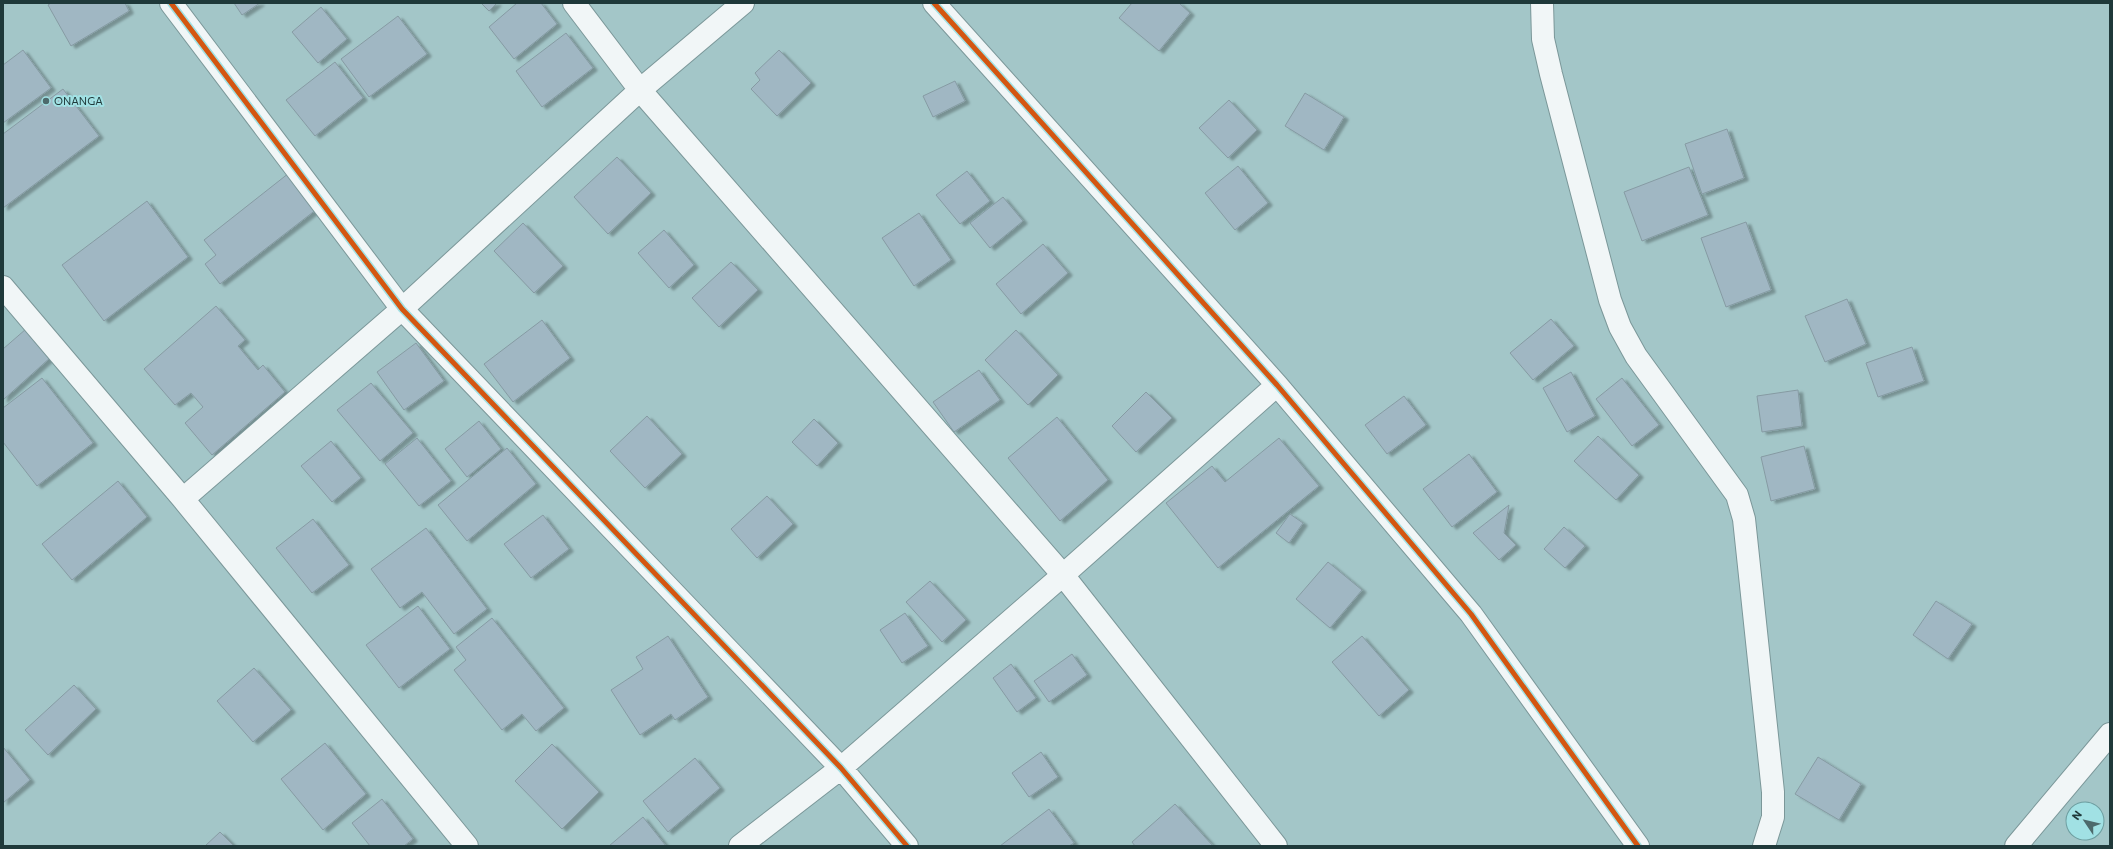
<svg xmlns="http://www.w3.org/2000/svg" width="2113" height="849" viewBox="0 0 2113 849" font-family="Commissioner,sans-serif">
<defs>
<filter id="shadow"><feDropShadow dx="4.5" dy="2.5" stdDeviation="1" flood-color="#0004"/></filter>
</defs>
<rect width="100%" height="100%" fill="#a3c6c8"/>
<path fill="#a0b7c3" stroke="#869ba3" filter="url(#shadow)" d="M51 3H125L129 11 71 46 48 5Z
M234 3H260L242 15Z
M481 3H497L489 11Z
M517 3H541L557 24 514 59 489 27Z
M1132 3H1179L1190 13 1159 51 1119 18Z
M321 7 347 39 318 63 292 32Z
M398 16 427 54 369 97 341 59Z
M566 33 593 68 542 107 516 71Z
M23 50 51 88 3 123V65Z
M779 50 811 83 777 116 751 89 760 80 755 73Z
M335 62 363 98 315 136 286 100Z
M955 81 965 101 933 117 923 96Z
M63 89 99 136 3 208V134Z
M1305 93 1344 117 1324 150 1285 126Z
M1229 100 1257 130 1228 158 1199 128Z
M1727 129 1744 178 1702 194 1685 144Z
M617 157 651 193 608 234 574 197Z
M1238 166 1268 203 1235 230 1205 193Z
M1689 167 1708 215 1642 241 1624 192Z
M967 171 990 201 960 224 936 195Z
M289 173 317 209 220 284 205 264 216 255 204 240Z
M1003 197 1023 221 990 248 970 223Z
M147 201 188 257 104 321 62 265Z
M919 213 951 260 914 286 882 238Z
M1746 222 1771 290 1726 307 1701 238Z
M523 223 563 266 534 293 494 251Z
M664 230 694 265 669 288 638 253Z
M1043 244 1068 273 1021 314 996 284Z
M731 262 758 290 719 327 692 298Z
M1847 299 1866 344 1825 362 1805 316Z
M216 306 245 340 238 346 258 370 263 365 285 392 212 455 185 423 203 407 191 393 175 405 144 369Z
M1551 319 1574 346 1533 380 1510 353Z
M542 320 570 358 513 402 484 364Z
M26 329 51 357 3 400V349Z
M1016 330 1058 375 1028 405 985 360Z
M416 343 444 381 404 410 377 372Z
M1912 347 1924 381 1878 397 1866 363Z
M979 370 1000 400 954 432 933 402Z
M1571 372 1595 416 1567 432 1543 388Z
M42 378 93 443 37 486 3 442V408Z
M1622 378 1659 425 1632 446 1596 399Z
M371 383 413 433 380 461 337 410Z
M1798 390 1802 426 1762 432 1757 396Z
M1146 392 1172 418 1136 452 1112 426Z
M1404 396 1426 425 1387 454 1365 425Z
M647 416 682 454 645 488 610 451Z
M1057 417 1108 480 1060 521 1008 458Z
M814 419 838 443 817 466 792 442Z
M479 421 501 449 467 477 445 449Z
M1598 436 1639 475 1616 500 1574 461Z
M417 438 451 481 419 506 385 464Z
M1279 438 1319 486 1218 568 1166 503 1212 466 1225 482Z
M331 441 361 478 332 502 301 466Z
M1804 446 1815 489 1771 501 1761 457Z
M507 448 536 484 467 541 438 505Z
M1469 454 1497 492 1452 527 1423 489Z
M118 481 147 517 72 580 42 544Z
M767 496 793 524 757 558 731 529Z
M1509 505 1504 533 1516 545 1499 560 1473 533Z
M1290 514 1303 523 1289 543 1276 533Z
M543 515 569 549 531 578 504 544Z
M313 519 349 565 312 593 276 548Z
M1564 527 1585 546 1565 568 1544 549Z
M426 528 487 609 454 634 422 592 400 608 371 569Z
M1328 562 1362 590 1330 628 1296 599Z
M930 581 966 620 942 642 906 602Z
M1936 601 1972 624 1948 659 1913 635Z
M418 606 450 649 399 688 366 645Z
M905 613 928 646 902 663 880 630Z
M492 618 564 708 536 731 522 714 502 730 454 670 466 660 456 647Z
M668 636 708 697 675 720 671 714 640 735 611 690 643 669 636 657Z
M1362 636 1409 690 1379 716 1332 662Z
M1072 654 1087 675 1049 702 1034 681Z
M1011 664 1036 698 1017 712 993 678Z
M254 668 291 710 253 742 217 701Z
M74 685 96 709 48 755 25 730Z
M325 743 366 794 323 830 281 779Z
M552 744 599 792 562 829 515 781Z
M3 747 30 780 3 803Z
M1041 752 1058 777 1029 797 1012 773Z
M1818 757 1861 784 1839 820 1795 794Z
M695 758 720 788 668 832 643 801Z
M382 799 413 839 404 846H370L352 823Z
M1175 804 1213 846H1135L1132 842Z
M1049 809 1074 843 1069 846H1000Z
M643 817 666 846H609Z
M220 832 234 846H205Z"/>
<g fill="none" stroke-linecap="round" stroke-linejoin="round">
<defs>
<path id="minor" d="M171 3 402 309 841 768 907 846
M574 3 640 90 1063 575 1276 846
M934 3 1277 385 1471 614 1638 846
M1542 3 1543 39 1551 74 1610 300 1620 327 1636 356 1737 495 1744 519 1773 792V817L1764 846
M3 287 183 499 467 846
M183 499 402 309 640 90 743 3
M740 846 841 768 1063 575 1277 385
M2016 846 2110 734"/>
</defs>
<use href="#minor" stroke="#7b9799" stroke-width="24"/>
<use href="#minor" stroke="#f1f6f7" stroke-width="22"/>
<defs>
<path id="cycleway" d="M171 3 402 309 841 768 907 846
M934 3 1277 385 1471 614 1638 846"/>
</defs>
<use href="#cycleway" stroke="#a1e1e4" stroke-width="8"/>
<use href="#cycleway" stroke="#d45611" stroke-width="5"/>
</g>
<circle fill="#4d6a6c" stroke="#a1e1e4" stroke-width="1.5" cx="46" cy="101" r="4"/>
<g text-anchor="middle" stroke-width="4" stroke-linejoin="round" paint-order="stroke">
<g font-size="11" fill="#1f393a" stroke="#a1e1e4" text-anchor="start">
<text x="54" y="105">ONANGA</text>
</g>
</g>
<rect width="2113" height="849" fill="none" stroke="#1f393a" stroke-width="8"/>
<g transform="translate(2085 821) rotate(305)"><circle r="19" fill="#a1e1e4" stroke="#6d9ea0"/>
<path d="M0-3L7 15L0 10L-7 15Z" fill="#4d6a6c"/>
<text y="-6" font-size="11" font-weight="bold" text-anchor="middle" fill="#1f393a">N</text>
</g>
</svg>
